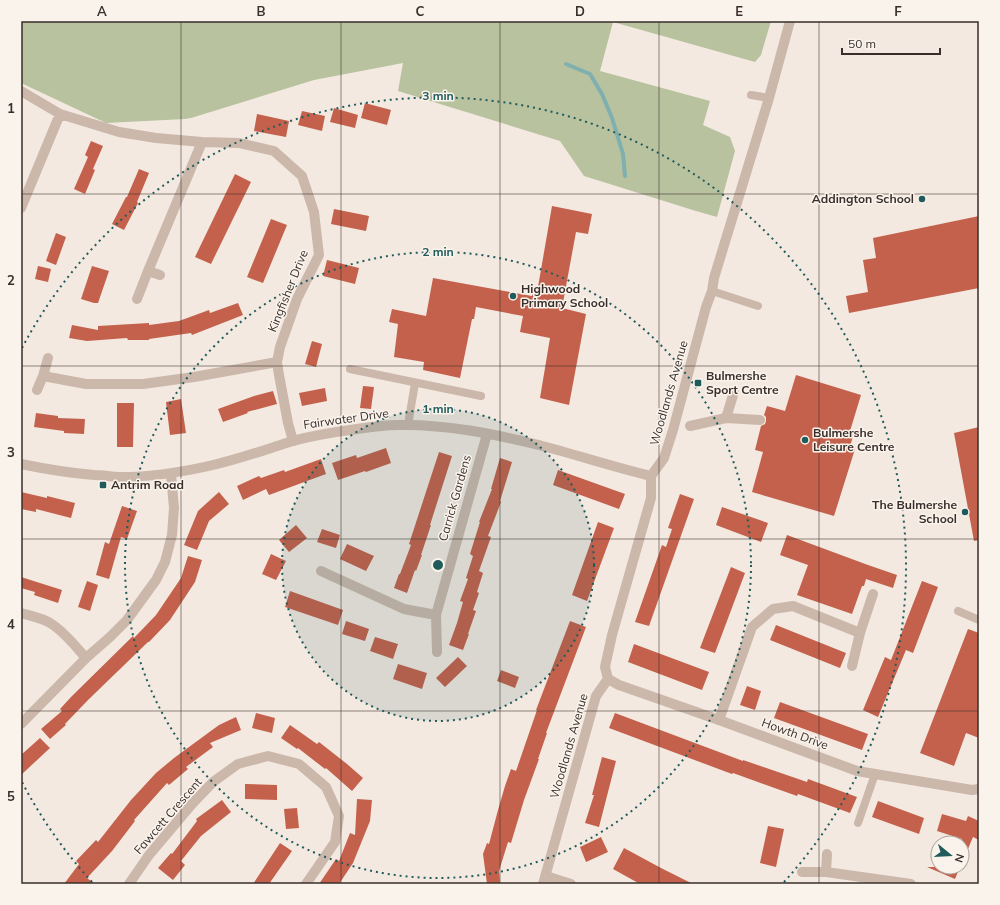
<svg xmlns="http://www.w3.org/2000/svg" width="1000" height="905" viewBox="0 0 1000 905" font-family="Mulish,sans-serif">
<rect width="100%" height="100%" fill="#f3e9e0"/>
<path fill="#b9c29f" d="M21 21H771L761 55 755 62 613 22 600 71 710 101 703 125 730 137 735 151 717 217 696 211 584 176 560 141 398 91 403 63 314 80 191 118 185 119 106 123 21 83Z"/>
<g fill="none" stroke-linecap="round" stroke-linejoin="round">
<path stroke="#7fb0af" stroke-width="4" d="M566 64 590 74 602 94 612 118 623 154 625 176"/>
</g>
<path fill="#c4614c" d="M365 103 391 110 387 125 361 118Z
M334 108 358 115 355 128 330 122Z
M302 111 325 116 322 131 298 125Z
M257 114 289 121 286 137 254 131Z
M91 141 103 146 93 169 95 170 85 194 74 189 88 157 85 155Z
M139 169 149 173 137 202 138 203 124 230 112 224 126 197H127Z
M235 174 251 182 211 264 195 257Z
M552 206 592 214 588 234 576 232 562 308 586 314 569 405 540 398 550 338 520 332 523 316 476 307 474 319H472L460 378 423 370 424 362 394 357 398 324 389 322 392 309 426 316 433 278 532 296 534 286 538 287Z
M334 209 369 216 366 231 331 224Z
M979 216V288L849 313 846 296 868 292 863 260 876 258 873 238Z
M271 219 287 225 263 283 247 277Z
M56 233 66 237 56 265 46 261Z
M327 260 359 268 355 284 323 276Z
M38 266 51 269 48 282 35 279Z
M92 266 109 271 98 303H94L81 299Z
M238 303 243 315 192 335 191 333 149 339V340H128L127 338 87 341 69 338 72 325 98 330V326L149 323V325L179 321 209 310 210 313Z
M312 341 322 344 316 367 305 364Z
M796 375 861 395 850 431 854 432 850 447 855 449 834 516 752 492 763 452 755 450 761 426 765 424 766 421V417L764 415 767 406 785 411Z
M363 386 374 387 371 409 360 408Z
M325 388 327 401 302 406 299 393Z
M273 391 277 404 247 412 248 413 223 422 218 409 254 396Z
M181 399 186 433 170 435 166 402Z
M117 403H134L133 447H117Z
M36 413 58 416V418L85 419 84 434 64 433V431L34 427Z
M979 427V540L974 541 954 433Z
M386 448 391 463 366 472 365 471 338 480 332 463 356 455 357 458Z
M439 452 452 456 430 525H431L421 555H422L416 571 415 570 407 593 394 588 399 574H400L411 545 409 544Z
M500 458 512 462 500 501 501 502 488 536 491 537 479 571 483 573 477 592 479 593 473 610 476 611 468 634H469L463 650 449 645 457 623 463 602 460 601 468 579 466 578 473 556 470 554 480 522H479L492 489H491Z
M321 459 326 474 269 495 266 489 243 500 237 486 259 476 261 478 284 470 285 472Z
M558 470 625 494 619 509 553 485Z
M21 492 47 498V496L75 503 71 518 36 509V512L21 509Z
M219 492 229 504 209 521 197 550 184 545 198 511Z
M680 494 694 499 649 626 635 622 662 545 666 547 672 529 668 528Z
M122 506 137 511 127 539 121 537 109 579 96 575 105 542 109 544Z
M722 507 768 523 761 542 716 525Z
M598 522 614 528 587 601 572 595Z
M296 525 307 538 289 552 279 540Z
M322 529 340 535 336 548 317 542Z
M787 535 868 565 897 575 893 588 866 579 864 586H862L852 614 797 595 808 565 780 555Z
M347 544 374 556 366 571 340 559Z
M271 554 286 561 276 580 262 574Z
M188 556 202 560 195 582 170 620 149 642H148L88 700 65 724 66 725 50 739 41 729 62 711 60 709 71 697 133 636 134 638 156 615 181 578Z
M731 567 745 573 715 653 700 648Z
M21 577 62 590 58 603 34 595 35 592 21 588Z
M87 581 98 585 90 611 78 607Z
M922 581 938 587 913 653 906 650 878 717 863 710 885 657 891 660Z
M290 591 343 610 338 625 285 607Z
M346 621 369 629 365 641 342 634Z
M570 621 586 627 546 733H547L538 759H539L524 800 511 843 508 842 499 871 500 884H487L483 854 487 843 489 844 498 810 505 786 511 769 516 771 537 710H536Z
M776 625 846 653 840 668 770 640Z
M968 629 979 633V738L966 733 954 766 920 753Z
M375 637 398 644 393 659 370 651Z
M634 644 709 672 702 690 628 662Z
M458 657 467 666 445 687 436 678Z
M398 664 427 673 422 689 393 679Z
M501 670 519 677 515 688 497 681Z
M747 686 761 691 755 710 740 705Z
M780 702 868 734 862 750 774 718Z
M256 713 275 718 272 733 252 728Z
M615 713 743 761V760L807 782 808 779 857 797 850 813 798 794 797 796 733 773 732 774 609 728Z
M236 717 241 730 210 743 213 747 186 767 188 769 169 785 167 783 134 820 135 821 112 851 87 878 95 884H64L79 864 76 861 96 840 98 842 131 800 156 773 174 758 219 725Z
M290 725 317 744 319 742 347 764 363 778 352 791 326 768 325 769 298 748 297 749 281 738Z
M40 738 50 748 21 775V755Z
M602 757 616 761 599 827 585 823 594 795H592Z
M245 784 277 785V800L245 799Z
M357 799 372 800 370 821 353 863 339 884H319L336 859 339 861 350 833 355 835Z
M222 800 231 812 201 836 181 861 185 865 173 880 158 868 171 853 172 854 197 821 196 819Z
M878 801 924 818 919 834 872 817Z
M297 808 299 828 286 829 284 809Z
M942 814 966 821 968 816 979 821V840L973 837 962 863V839L937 831Z
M768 826 784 829 776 867 760 863Z
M601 837 608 852 586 862 580 847Z
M280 843 292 851 269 884H253Z
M624 848 661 868 693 884H640L613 869Z
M927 867H960L955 879Z"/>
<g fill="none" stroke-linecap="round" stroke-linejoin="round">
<path stroke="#cbb8ab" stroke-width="8" d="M751 95 769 98
M712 291 758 306
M350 369 481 396
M408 425 415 383
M958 611 979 620
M858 823 875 774"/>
<path stroke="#cbb8ab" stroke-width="10" d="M726 418 734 392
M690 426 726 418 760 420"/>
<path stroke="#cbb8ab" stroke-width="10" d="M21 91 60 114 119 132 156 138 202 142 239 143 274 151 302 176 314 212 319 255 297 299 280 347 277 362 279 375 288 423 293 441
M21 208 60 114
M160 275 148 271 202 142
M137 299 148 271
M43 376 86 384H143L194 377 277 362
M37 390 43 376 48 358
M321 571 404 609 436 615
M21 613C31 616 42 618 50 623 64 631 76 647 86 658
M860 633 873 594
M437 652 436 615 487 434
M719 720 752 627 773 609 793 606 860 633 852 666
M21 724 86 658 110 637 127 620 156 580 165 562 172 535 174 508 171 474
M802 872H826L911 884
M826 872 827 854
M546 876 571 884
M129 884 149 855 192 804 213 782 238 764 268 756 299 764 326 787 339 816 335 842 306 884"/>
<path stroke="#cbb8ab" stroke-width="10" d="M21 464C45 469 70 473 94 475 103 475 112 477 120 477 151 477 183 472 213 465 240 459 267 449 293 441 314 435 335 432 357 429 371 427 385 425 399 425 446 424 494 434 539 445 577 455 614 467 651 476
M608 679 605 667 612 635 651 498V476L664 458 673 430 706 307 712 291 714 278 769 98 790 21
M608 679 619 685 719 720 857 771 972 790 979 789
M543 884 596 696 608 679"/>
</g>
<path fill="none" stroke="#392e2a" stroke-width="1" stroke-opacity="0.55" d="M181 21V884M341 21V884M500 21V884M659 21V884M819 21V884M21 194H979M21 366H979M21 539H979M21 711H979"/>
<circle cx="438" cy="565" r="156" fill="#205b5b" fill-opacity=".12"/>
<g fill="none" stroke="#205b5b" stroke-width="2" stroke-dasharray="2 4">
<circle cx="438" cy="565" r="156"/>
<circle cx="438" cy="565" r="313"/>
<path d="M92 882A469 469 0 0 1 22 782M22 348A469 469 0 1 1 784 882"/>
</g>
<g fill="#205b5b" stroke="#faf3ec" stroke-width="1.5">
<circle cx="922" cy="199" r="4"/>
<circle cx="513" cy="296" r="4"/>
<rect x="694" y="379" width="8" height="8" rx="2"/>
<circle cx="805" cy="440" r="4"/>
<rect x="99" y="481" width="8" height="8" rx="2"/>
<circle cx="965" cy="512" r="4"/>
</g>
<g text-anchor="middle" stroke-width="3" stroke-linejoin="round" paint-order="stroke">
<g font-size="12" font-weight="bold" fill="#392e2a" stroke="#faf3ec" text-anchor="start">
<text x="914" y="203" text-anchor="end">Addington School</text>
<text x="521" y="293">Highwood<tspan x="521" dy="14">Primary School</tspan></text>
<text x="706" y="380">Bulmershe<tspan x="706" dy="14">Sport Centre</tspan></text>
<text x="813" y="437">Bulmershe<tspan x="813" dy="14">Leisure Centre</tspan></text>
<text x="111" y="489">Antrim Road</text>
<text x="957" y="509" text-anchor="end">The Bulmershe<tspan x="957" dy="14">School</tspan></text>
</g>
<g font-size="12" fill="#392e2a" stroke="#faf3ec">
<text transform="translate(288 291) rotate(-68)" y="4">Kingfisher Drive</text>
<text transform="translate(669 393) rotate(-74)" y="4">Woodlands Avenue</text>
<text transform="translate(346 419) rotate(-8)" y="4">Fairwater Drive</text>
<text transform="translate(455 498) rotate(-74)" y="4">Carrick Gardens</text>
<text transform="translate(795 734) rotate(20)" y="4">Howth Drive</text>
<text transform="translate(569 746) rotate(-74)" y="4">Woodlands Avenue</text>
<text transform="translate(168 816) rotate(-49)" y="4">Fawcett Crescent</text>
</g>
</g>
<circle cx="438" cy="565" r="6" fill="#205b5b" stroke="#faf3ec" stroke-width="2"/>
<g font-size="12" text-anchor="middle" font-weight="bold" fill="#205b5b" stroke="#faf3ec" stroke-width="3" stroke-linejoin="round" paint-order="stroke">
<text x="438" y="100">3 min</text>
<text x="438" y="256">2 min</text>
<text x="438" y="413">1 min</text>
</g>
<rect width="1000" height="905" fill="none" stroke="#faf3ec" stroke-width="44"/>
<g transform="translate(950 855) rotate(108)"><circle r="19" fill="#faf3ec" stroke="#ada49e"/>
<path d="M0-3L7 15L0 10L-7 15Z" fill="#205b5b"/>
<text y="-6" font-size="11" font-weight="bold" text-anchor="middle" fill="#392e2a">N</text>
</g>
<path d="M842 48v6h98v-6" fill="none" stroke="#392e2a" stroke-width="2"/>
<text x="848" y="48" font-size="12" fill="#392e2a" stroke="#faf3ec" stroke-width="3" paint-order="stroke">50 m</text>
<rect x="22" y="22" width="956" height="861" fill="none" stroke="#392e2a" stroke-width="1.5"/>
<g font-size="13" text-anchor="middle" font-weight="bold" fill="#392e2a">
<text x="102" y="16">A</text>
<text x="261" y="16">B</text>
<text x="420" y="16">C</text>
<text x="580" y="16">D</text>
<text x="739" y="16">E</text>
<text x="898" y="16">F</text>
<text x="11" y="113">1</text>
<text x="11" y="285">2</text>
<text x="11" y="457">3</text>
<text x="11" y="629">4</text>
<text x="11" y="801">5</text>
</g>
</svg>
